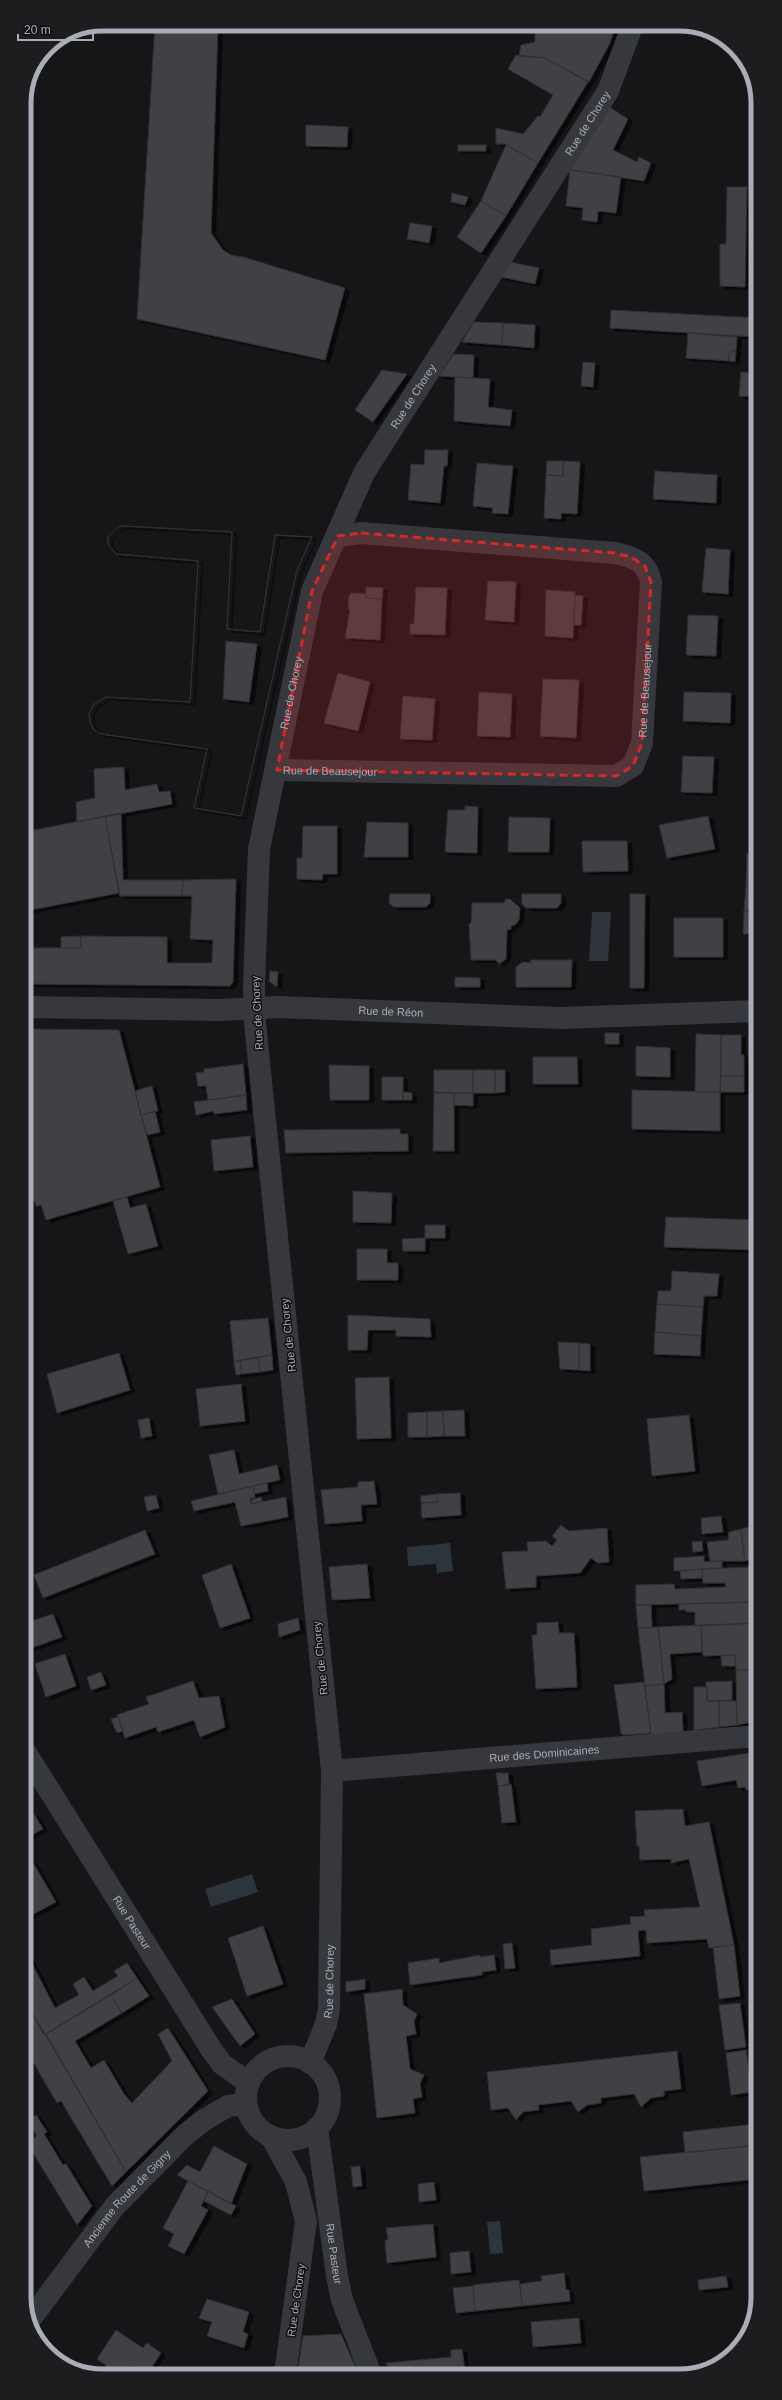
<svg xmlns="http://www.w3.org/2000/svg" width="782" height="2400" viewBox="0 0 782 2400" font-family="Helvetica,sans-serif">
<defs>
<filter id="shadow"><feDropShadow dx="4.5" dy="2.5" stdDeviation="0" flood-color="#0009"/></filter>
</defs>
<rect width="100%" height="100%" fill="#161618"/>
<path fill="#2c353c" d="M592 912H611L608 961H589Z
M450 1543 453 1571 437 1573 436 1564 408 1566 407 1547Z
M252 1874 258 1892 211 1907 205 1889Z
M500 2221 503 2253 490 2254 487 2222Z"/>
<path fill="#404145" stroke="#303034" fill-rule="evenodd" filter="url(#shadow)" d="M155 24H218L211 233 223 250 231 255 243 257 345 288 325 360 137 319Z
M535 24H616L610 43 589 82 545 58 519 56 521 45 535 42Z
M516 55 545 58 588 82 538 163 505 144H496V128L523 134 538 116 540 117 553 95 508 69Z
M605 104 628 119 613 150 637 162 639 157 651 163 644 181 566 169Z
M306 125 348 127 347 147 306 146Z
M458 145H486V151H458Z
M506 145 538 163 506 216 481 201Z
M570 170 621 177 616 213 598 211 597 222 582 220 583 208 566 206Z
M727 187H747L745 287 720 286V244H726Z
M452 193 468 197 465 205 451 202Z
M481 201 506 216 481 253 457 237Z
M410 223 432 226 429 243 407 239Z
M510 262 539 268 535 284 501 277Z
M611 310 756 318V337L610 328Z
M474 322 503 323 502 345 462 342Z
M503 323 535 325 534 348 502 345Z
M688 333 737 337 736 350 729 353V361L686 358Z
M736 350 735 362 729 361V353Z
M454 354 474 355 473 378 439 376Z
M583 362 595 363 593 387 581 386Z
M382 370 407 374 373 422 355 410Z
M741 372 756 373V397L739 396Z
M455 377 490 379 488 407 512 410 510 426 454 421Z
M425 450H448L447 466H444L440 503 408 500 411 464 424 465Z
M547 461H563V476L546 475Z
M563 461 580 462 577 514 561 513V519L544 518 546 475 563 476Z
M477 463 513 466 508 514 492 513 493 508 473 506Z
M655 471 717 475 716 503 653 499Z
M123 526 232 532 227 629 260 632 275 535 312 537 297 570 241 816 194 808 207 749 101 734 94 730 90 722 89 714 93 705 106 697 190 702 198 561 116 554 108 544V537L118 527ZM226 641 257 644 249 702 223 699Z
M123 526 232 532 227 629 260 632 275 535 312 537 297 570 241 816 194 808 207 749 101 734 94 730 90 722 89 714 93 705 106 697 190 702 198 561 116 554 108 544V537L118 527Z
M706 548 730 550 728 594 702 592Z
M488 581 516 582 514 622 485 620Z
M366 587 383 588 382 599 366 598Z
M416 587 447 588 445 635 410 634V624H414Z
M546 590 575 592 573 638 545 636Z
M351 593 366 594V598L382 599 380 640 345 638 350 610 348 608 349 596Z
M575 595 583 596 581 625H574Z
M688 615 718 616 716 656 686 655Z
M338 673 370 682 358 731 324 723Z
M543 679 579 680 576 738 540 736Z
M479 692 512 694 510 737 477 736Z
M684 692 731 693 730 723 683 721Z
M403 696 435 699 432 740 400 739Z
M683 756 714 757 712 793 681 792Z
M124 767 125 790 157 784 159 792 170 791 172 804 77 822 76 802 95 798 94 769Z
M465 806 478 807 477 853 445 852 448 810H465Z
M121 813 123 880H183L182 896H120L105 816Z
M105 816 119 893 25 911V832Z
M708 816 715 849 667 858 659 825Z
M509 817 550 818 549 852H508Z
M367 822 408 823V857H364Z
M303 826H337V874H323L322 880 297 879V858H302Z
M582 841H627L628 871 583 872Z
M747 853H756V886H746Z
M236 879 233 982 230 986 25 984V948H81V936L167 937V963H212L213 940 190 939 192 896H182L183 880Z
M746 886H755L754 911H744Z
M390 894H430V903L426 907H394L389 903Z
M522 894H561V903L557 908H526L522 904Z
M630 894H645L644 988H630Z
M506 899H510L520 908 519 920 515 925 511 926V929L507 930 506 959 499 964 496 960H471L469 924 471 923 472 903H504Z
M744 911H756V934H743Z
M674 918H723V957H674Z
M81 936V948H61V937Z
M531 960H572L571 987H516V967L523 962 531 963Z
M270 971 278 972 277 987 269 981Z
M455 977 480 978V987H455Z
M25 1029 119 1030 160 1187 46 1220 41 1205 36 1206 25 1177Z
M605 1033H619V1044H605Z
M696 1034 721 1035 720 1092H695Z
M721 1035H741V1055H744V1076H721Z
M636 1046 670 1048V1077L636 1076Z
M533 1057H577L578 1084H533Z
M243 1064 246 1095 208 1100 206 1086H198L196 1073 204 1072V1069Z
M329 1065 369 1066V1100H330Z
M434 1070H473V1093H434Z
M473 1070H495V1093H473Z
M495 1070H505V1092L495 1093Z
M721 1076H744V1092H720Z
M382 1077H403V1100H382Z
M152 1086 158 1111 141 1115 135 1091Z
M632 1090 720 1092V1131L632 1129Z
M403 1092 412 1093V1100H403Z
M434 1092 454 1093V1151H433Z
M454 1093H473V1106L454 1105Z
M246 1095 247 1110 214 1114V1111L196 1115 194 1102Z
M155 1111 160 1132 147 1135 141 1115Z
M400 1129V1134H408V1151L286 1153 284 1130Z
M250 1136 253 1167 214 1171 211 1140Z
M353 1191 392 1193 391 1223 353 1222Z
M127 1197 130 1208 146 1204 158 1246 128 1254 113 1201Z
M666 1217 757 1220V1250L664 1247Z
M425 1225H445V1238H425Z
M425 1238V1251H403L402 1239Z
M357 1249H387V1263H398V1280H357Z
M672 1271 719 1274 717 1296H704L703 1307 657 1304 658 1291H671Z
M657 1304 703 1307 701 1336 655 1332Z
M348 1315 430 1319 431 1337 396 1336V1330H368L367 1350H348Z
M268 1318 272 1355 234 1362 230 1321Z
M655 1332 701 1336 700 1356 654 1354Z
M558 1342 579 1343V1370L560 1369Z
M579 1343 590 1344V1371L579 1370Z
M119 1353 130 1390 57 1413 47 1374Z
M272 1355 273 1370 260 1372 258 1357Z
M258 1357 260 1372 242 1374 240 1360Z
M240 1360 242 1374 236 1375 234 1362Z
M389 1377 391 1438 357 1439 355 1378Z
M241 1384 245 1421 200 1426 196 1389Z
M752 1409H757V1443L754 1444Z
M464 1410 465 1436H444L443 1411Z
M443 1411 444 1436 427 1437V1412Z
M427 1412V1437H408V1413Z
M689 1415 695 1471 652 1476 647 1419Z
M149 1418 152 1436 141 1438 138 1420Z
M234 1450 239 1474 277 1465 280 1480 218 1494 209 1455Z
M374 1481 377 1504 361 1505 362 1521 325 1524 321 1490 358 1487V1482Z
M267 1483 268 1491 254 1494 253 1486Z
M253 1486 255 1498H250L251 1504 286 1497 288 1517 241 1526 235 1502 194 1511 191 1501Z
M460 1493 461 1515 422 1518 421 1503 438 1502 437 1494Z
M437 1494 438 1502 421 1503V1496Z
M156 1495 159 1508 147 1511 144 1497Z
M261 1497 262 1501 251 1504V1500Z
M721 1516 723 1532 702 1534 701 1518Z
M561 1525 569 1531 607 1528 609 1562 598 1563 591 1558 580 1573 536 1576V1587L506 1589 502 1552 528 1551 527 1542 546 1541 552 1546 557 1540 552 1536Z
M757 1525V1559L745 1561 741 1529Z
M741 1529 745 1561H710L707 1542 728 1540 729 1532Z
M145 1530 155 1554 43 1598 34 1575Z
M702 1541 703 1551 693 1552 692 1542Z
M704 1556V1562L722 1561V1568L674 1571V1558Z
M231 1564 250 1618 220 1628 202 1575Z
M367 1564 370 1598 332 1600 329 1567Z
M752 1567 755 1602 636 1605V1585L674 1584 675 1589 726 1587 725 1583H703L702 1569Z
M702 1569 703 1578 681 1579 680 1571Z
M755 1602 757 1623 695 1626V1612H686V1610H679V1604Z
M636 1605H651L652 1627 638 1628Z
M53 1614 62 1637 26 1650V1623Z
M298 1618 300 1630 279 1637 278 1624Z
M558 1622 559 1633H574L577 1687 536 1689 532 1635H537V1623Z
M757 1623V1670H736L735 1655 703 1656 701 1625Z
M701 1625 702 1652 670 1654 672 1679 664 1684 658 1627Z
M658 1627 664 1684 645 1686 638 1628Z
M65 1654 76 1686 46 1697 35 1664Z
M735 1655 736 1666H722L721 1656Z
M736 1670H757V1721L737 1725Z
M101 1672 106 1685 91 1690 87 1677Z
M193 1681 199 1698 219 1696 225 1727 200 1737 194 1720 158 1732 156 1727 125 1738 117 1715 149 1704 146 1697Z
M732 1681V1700L707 1701 706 1682Z
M644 1682 651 1733 623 1735 621 1733 614 1685Z
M664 1684 665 1713 682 1712 683 1732 651 1736 645 1686Z
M694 1687H707V1701H719V1727L694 1730Z
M719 1701H736L737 1725 719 1727Z
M118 1717 123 1731 117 1733 111 1719Z
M757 1752V1788L746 1790V1787L738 1788 736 1780 702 1786 697 1761Z
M496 1773H508L509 1785 498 1786Z
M511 1784 516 1822 502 1823 498 1786Z
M683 1809 685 1826 709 1822 734 1945 709 1948 707 1939 647 1943 646 1930 638 1931 640 1956 551 1965 550 1950 592 1945 591 1929 631 1924 630 1917 645 1916 644 1910 700 1907 689 1859 671 1863V1859L640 1860 639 1846H637L635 1811Z
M34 1814 43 1829 26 1838V1818Z
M32 1861 56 1902 26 1918V1864Z
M263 1926 283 1984 247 1996 228 1938Z
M512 1943 515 1968 505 1969 503 1944Z
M734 1945 740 1996 719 1999 713 1947Z
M26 1952 55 2008 79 1995 73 1984 84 1977 93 1991 118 1976 114 1971 127 1963 137 1978 44 2035 26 2000Z
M480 1955V1957L494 1955 496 1970 482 1972V1975L410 1985 408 1963 439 1958V1963Z
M137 1978 149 1996 122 2013 111 1995Z
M365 1979V1989L346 1992V1982Z
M402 1989 403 2005 417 2014 414 2021 416 2034 406 2036 410 2069 424 2075 420 2083 422 2097 413 2099 415 2113 377 2118 364 1994Z
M111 1995 122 2013 75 2041 91 2068 104 2060 124 2094 132 2103 172 2061 158 2034 168 2028 208 2091 126 2172 46 2034Z
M232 1999 255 2034 240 2046 212 2007Z
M26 2000 33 2014 26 2018Z
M740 2003 746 2047 725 2050 719 2005Z
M35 2017 126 2172 112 2186 61 2101 57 2103 26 2050V2022Z
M746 2050 752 2092 731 2095 726 2053Z
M677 2051 681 2089 664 2091V2096L651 2098 641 2107 634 2094 601 2098V2103L587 2105 578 2112 571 2101 538 2105 539 2110 523 2112 516 2120 508 2108 491 2110 487 2072Z
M36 2115 47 2132 44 2134 63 2165 66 2164 92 2206 77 2225 27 2143 37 2136 28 2120Z
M755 2124 758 2145 685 2153 683 2132Z
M758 2145V2179L644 2191 640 2157Z
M214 2146 247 2164 231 2204 177 2175 187 2165 200 2172Z
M360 2166 362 2186 353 2187 351 2167Z
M188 2181 208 2191 201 2206 208 2210 184 2254 168 2246 174 2234 163 2228Z
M434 2182 436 2200 419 2202 418 2184Z
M208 2191 236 2206 231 2215 204 2201Z
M433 2224 436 2257 387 2263 385 2241 388 2239 386 2228Z
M469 2251 471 2272 451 2274 450 2253Z
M564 2273 566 2290H569L570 2301 522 2306 520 2284 542 2281 541 2276Z
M726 2276 728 2287 699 2290 698 2280Z
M519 2280 522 2306 475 2311 473 2285Z
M473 2286 475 2311 456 2313 453 2288Z
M207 2299 249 2312 243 2332 248 2334 244 2348 207 2336 212 2322 199 2318Z
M579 2318 581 2343 533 2347 531 2322Z
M116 2330 143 2348 147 2343 161 2353 146 2376 130 2366 124 2376H98L106 2365 97 2359Z
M341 2334 359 2375H297L303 2336Z
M462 2349 465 2371 391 2375 386 2363 451 2357V2350Z"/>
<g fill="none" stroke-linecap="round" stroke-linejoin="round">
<g stroke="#37383d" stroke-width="22">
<path id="s1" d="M277 770 616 776 633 766 642 743 651 582C647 561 633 557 615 553L361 533 338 536"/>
<path id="s2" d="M25 1007 219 1010 279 1007 561 1018 756 1011"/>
<path id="s3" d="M26 1753 211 2049 222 2064 249 2083"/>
<path id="s4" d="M332 1771 757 1736"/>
<circle cx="288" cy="2098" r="42"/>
<path id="s5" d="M310 2063 326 2024 329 2009 332 1771 255 1023 254 985 259 849 312 591 364 473 608 91 633 24"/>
<path id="s6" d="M317 2128 337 2276 342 2300 371 2375"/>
<path d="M271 2136 296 2182 306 2221 285 2375"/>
<path id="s7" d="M29 2321 115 2206 185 2135 204 2120 228 2106 246 2104"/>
</g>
</g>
<path fill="#d62828" fill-opacity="0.2" stroke="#d62828" stroke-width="3" stroke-dasharray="8 5" stroke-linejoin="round" d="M361 533 615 553 631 557 645 566 651 582 642 743 633 766 616 776 277 770 312 591 338 536Z"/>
<g text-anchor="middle" stroke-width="3" stroke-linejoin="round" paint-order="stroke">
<g font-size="11" fill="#a8adb8" stroke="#111113">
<text dy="4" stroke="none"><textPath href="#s5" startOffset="2029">Rue de Chorey</textPath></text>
<text dy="4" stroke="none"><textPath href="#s5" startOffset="1705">Rue de Chorey</textPath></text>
<text dy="4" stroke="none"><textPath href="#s1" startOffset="436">Rue de Beausejour</textPath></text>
<text dy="4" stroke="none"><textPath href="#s5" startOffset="1381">Rue de Chorey</textPath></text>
<text dy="4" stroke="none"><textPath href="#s1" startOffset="53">Rue de Beausejour</textPath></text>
<text dy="4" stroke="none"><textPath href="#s2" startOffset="366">Rue de Réon</textPath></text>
<text transform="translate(257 1013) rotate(-93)" y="4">Rue de Chorey</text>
<text transform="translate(288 1335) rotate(-96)" y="4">Rue de Chorey</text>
<text transform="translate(320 1658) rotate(-96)" y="4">Rue de Chorey</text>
<text dy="4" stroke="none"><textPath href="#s4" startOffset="213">Rue des Dominicaines</textPath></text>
<text dy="4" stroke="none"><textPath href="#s3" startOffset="200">Rue Pasteur</textPath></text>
<text dy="4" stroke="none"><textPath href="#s5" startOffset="85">Rue de Chorey</textPath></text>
<text dy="4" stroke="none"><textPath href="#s7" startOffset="157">Ancienne Route de Gigny</textPath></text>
<text dy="4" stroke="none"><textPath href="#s6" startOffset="127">Rue Pasteur</textPath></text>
<text transform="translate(296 2300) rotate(-82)" y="4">Rue de Chorey</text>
</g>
</g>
<path d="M0 0H782V2400H0ZM103 31H679A72 72 0 0 1 751 103V2297A72 72 0 0 1 679 2369H103A72 72 0 0 1 31 2297V103A72 72 0 0 1 103 31Z" fill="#1d1d20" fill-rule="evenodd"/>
<path fill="none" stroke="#a8adb8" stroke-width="5" d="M103 31H679A72 72 0 0 1 751 103V2297A72 72 0 0 1 679 2369H103A72 72 0 0 1 31 2297V103A72 72 0 0 1 103 31Z"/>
<path d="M18 34v6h75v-6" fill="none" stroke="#a8adb8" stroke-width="2"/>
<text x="24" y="34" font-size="12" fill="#a8adb8" stroke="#111113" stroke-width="3" paint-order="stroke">20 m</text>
</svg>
